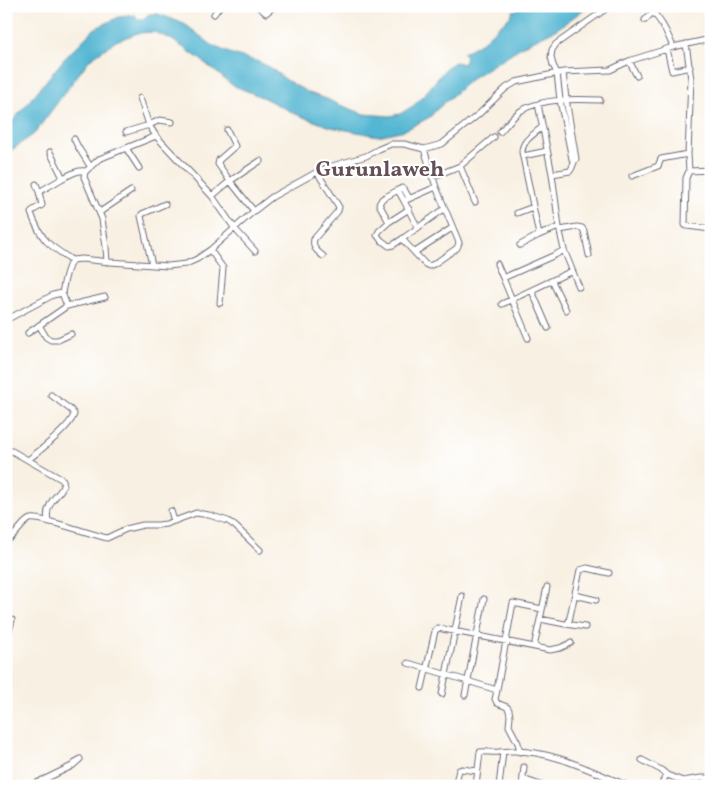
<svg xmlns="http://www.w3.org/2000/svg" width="717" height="792" viewBox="0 0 717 792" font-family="Vollkorn,serif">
<rect width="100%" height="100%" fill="#fff"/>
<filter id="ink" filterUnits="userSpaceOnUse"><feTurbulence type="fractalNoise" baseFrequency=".02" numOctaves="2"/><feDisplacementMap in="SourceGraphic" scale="10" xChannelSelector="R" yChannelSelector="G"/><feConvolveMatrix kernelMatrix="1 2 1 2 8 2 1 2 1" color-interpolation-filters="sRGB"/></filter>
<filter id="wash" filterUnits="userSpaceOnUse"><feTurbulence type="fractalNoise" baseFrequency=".0096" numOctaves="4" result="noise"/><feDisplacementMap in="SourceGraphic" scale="20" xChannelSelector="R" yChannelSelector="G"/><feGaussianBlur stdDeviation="1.12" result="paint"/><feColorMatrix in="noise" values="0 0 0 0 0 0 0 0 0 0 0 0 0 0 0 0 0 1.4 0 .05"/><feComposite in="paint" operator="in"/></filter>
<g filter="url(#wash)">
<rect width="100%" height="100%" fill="#f8f0e2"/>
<path fill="#53b6d2" stroke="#3a6c86" d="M519 6H589L557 29 526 44 472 78 435 111 430 117 405 130 378 136 331 127 300 116 264 98 232 85 200 59 171 39 154 32 138 33 116 41 90 59 34 134 6 154V129L65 58 94 29 119 17 135 15 137 19H143L149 14H158L172 19 186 25 213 46 232 54 259 62 269 67 288 81 309 93 327 99 335 103 364 114 390 116 400 114 413 106 425 94 447 67 455 62 464 64 466 56 463 53 482 42 498 27 510 17 513 11 517 10Z"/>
</g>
<g filter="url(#ink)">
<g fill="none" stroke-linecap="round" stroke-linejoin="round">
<defs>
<path id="minor" d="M258 6 266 13 275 6
M648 6C661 21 666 29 673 47
M214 14 220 6
M645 20 653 12
M686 44 691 79 688 154 689 171 686 178 685 225 687 226 711 229
M667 49 672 71 690 67
M629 61 637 76
M140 98 149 125 156 136 212 196 235 229 255 251
M538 104 552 174 559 227 564 250 579 287
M227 130 235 146 219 160 218 164 230 181 254 211
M126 132 149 125 160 120 172 122
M500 132C507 124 514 115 522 110 544 98 575 99 600 100
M74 139 78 147 90 166
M126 148 139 168
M50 152 63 178 39 192 42 205 32 211 31 213C41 240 48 245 72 260
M523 156 547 151
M574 161 572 159 560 100 557 73 553 65 551 57 552 50 556 44 610 6
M460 166 475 202
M689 171 711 170
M317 172 339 207 338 211 314 239C312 248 317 251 323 256
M552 174 570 171C573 168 573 162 576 159L566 99 563 72
M632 176 658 166 661 159 688 154
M432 177 460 166 494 137
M63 178C71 174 77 170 86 171
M36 184 39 192
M398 190 402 188 404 189 409 198
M212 196 230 181 260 161
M404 201 398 190 382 199 379 204 389 222 409 209
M100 212 131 191
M517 213 533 207
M389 222 379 231 377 235 381 240 389 246 393 245 402 239 444 209
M418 228 404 201 436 187
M560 230 577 227 582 228 584 231 589 255
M539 235 522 152C522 140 535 134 542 127
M402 239 425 264 429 266 434 264 457 248 459 243 458 240 436 187 424 149
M520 245 539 235 559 227
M210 250 223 268 220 303
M415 252 452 228
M107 262 106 247 102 219 84 177 85 172 99 159 156 136
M497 264 503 278
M152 265 141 216 142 214 165 204
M552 281 566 310
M532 291 548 328
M62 293 67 306 105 297
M502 304 572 271
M6 320 53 295 62 293C64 282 66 269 72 260L82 259 110 262 168 266 186 264 197 259 210 250 254 211 272 197 317 172 329 167 366 156 379 149 391 144H404L424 149 442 144 479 114 506 88 516 82 563 72 610 70 629 61 673 47 711 39
M39 325 46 337 51 340H58L71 334
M28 333 67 306
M528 338 503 278 555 255 564 250
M6 451H12L63 480C66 490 53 496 50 505 47 510 47 516 48 521
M28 460C39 451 71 427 74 414L71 410 51 395
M171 511 174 521
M6 541C17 536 21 523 30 519 39 516 94 535 107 538L126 529 143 525H158L166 524 196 513 209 515 228 521 235 526 260 550
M575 595 596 600
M540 619 565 624 568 623 569 621 580 570 587 568 609 573
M566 624 585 627
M6 633 9 631 12 620
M534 647 547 587
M408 663 497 690
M422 688 435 631 438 628 550 650 560 648 571 643
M442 694 462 596
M465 695 484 599
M520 752 518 743 509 726 510 716 509 710 507 707 497 703 495 699 496 695 513 603 542 609
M642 760 661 770 667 775
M523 779 543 786
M42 780 47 782 49 786
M15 786 33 785 37 783 72 766 80 759
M455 786 459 770 462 769 477 771
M476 786 480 752C486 751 493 753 499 752 503 752 507 751 511 751 552 750 591 771 628 786
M499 786 503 752
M522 786 524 767
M661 786 665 777 667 775 683 781 701 778H711"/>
</defs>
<use href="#minor" stroke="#6d6a75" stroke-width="7"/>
<use href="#minor" stroke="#fff" stroke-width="5"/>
</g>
</g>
<g text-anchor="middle" stroke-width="4.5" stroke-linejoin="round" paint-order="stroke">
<g font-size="22" font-weight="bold" fill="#645057" stroke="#fff">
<text x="380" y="176">Gurunlaweh</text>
</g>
</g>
<rect width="717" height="792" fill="none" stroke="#fff" stroke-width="25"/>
</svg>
